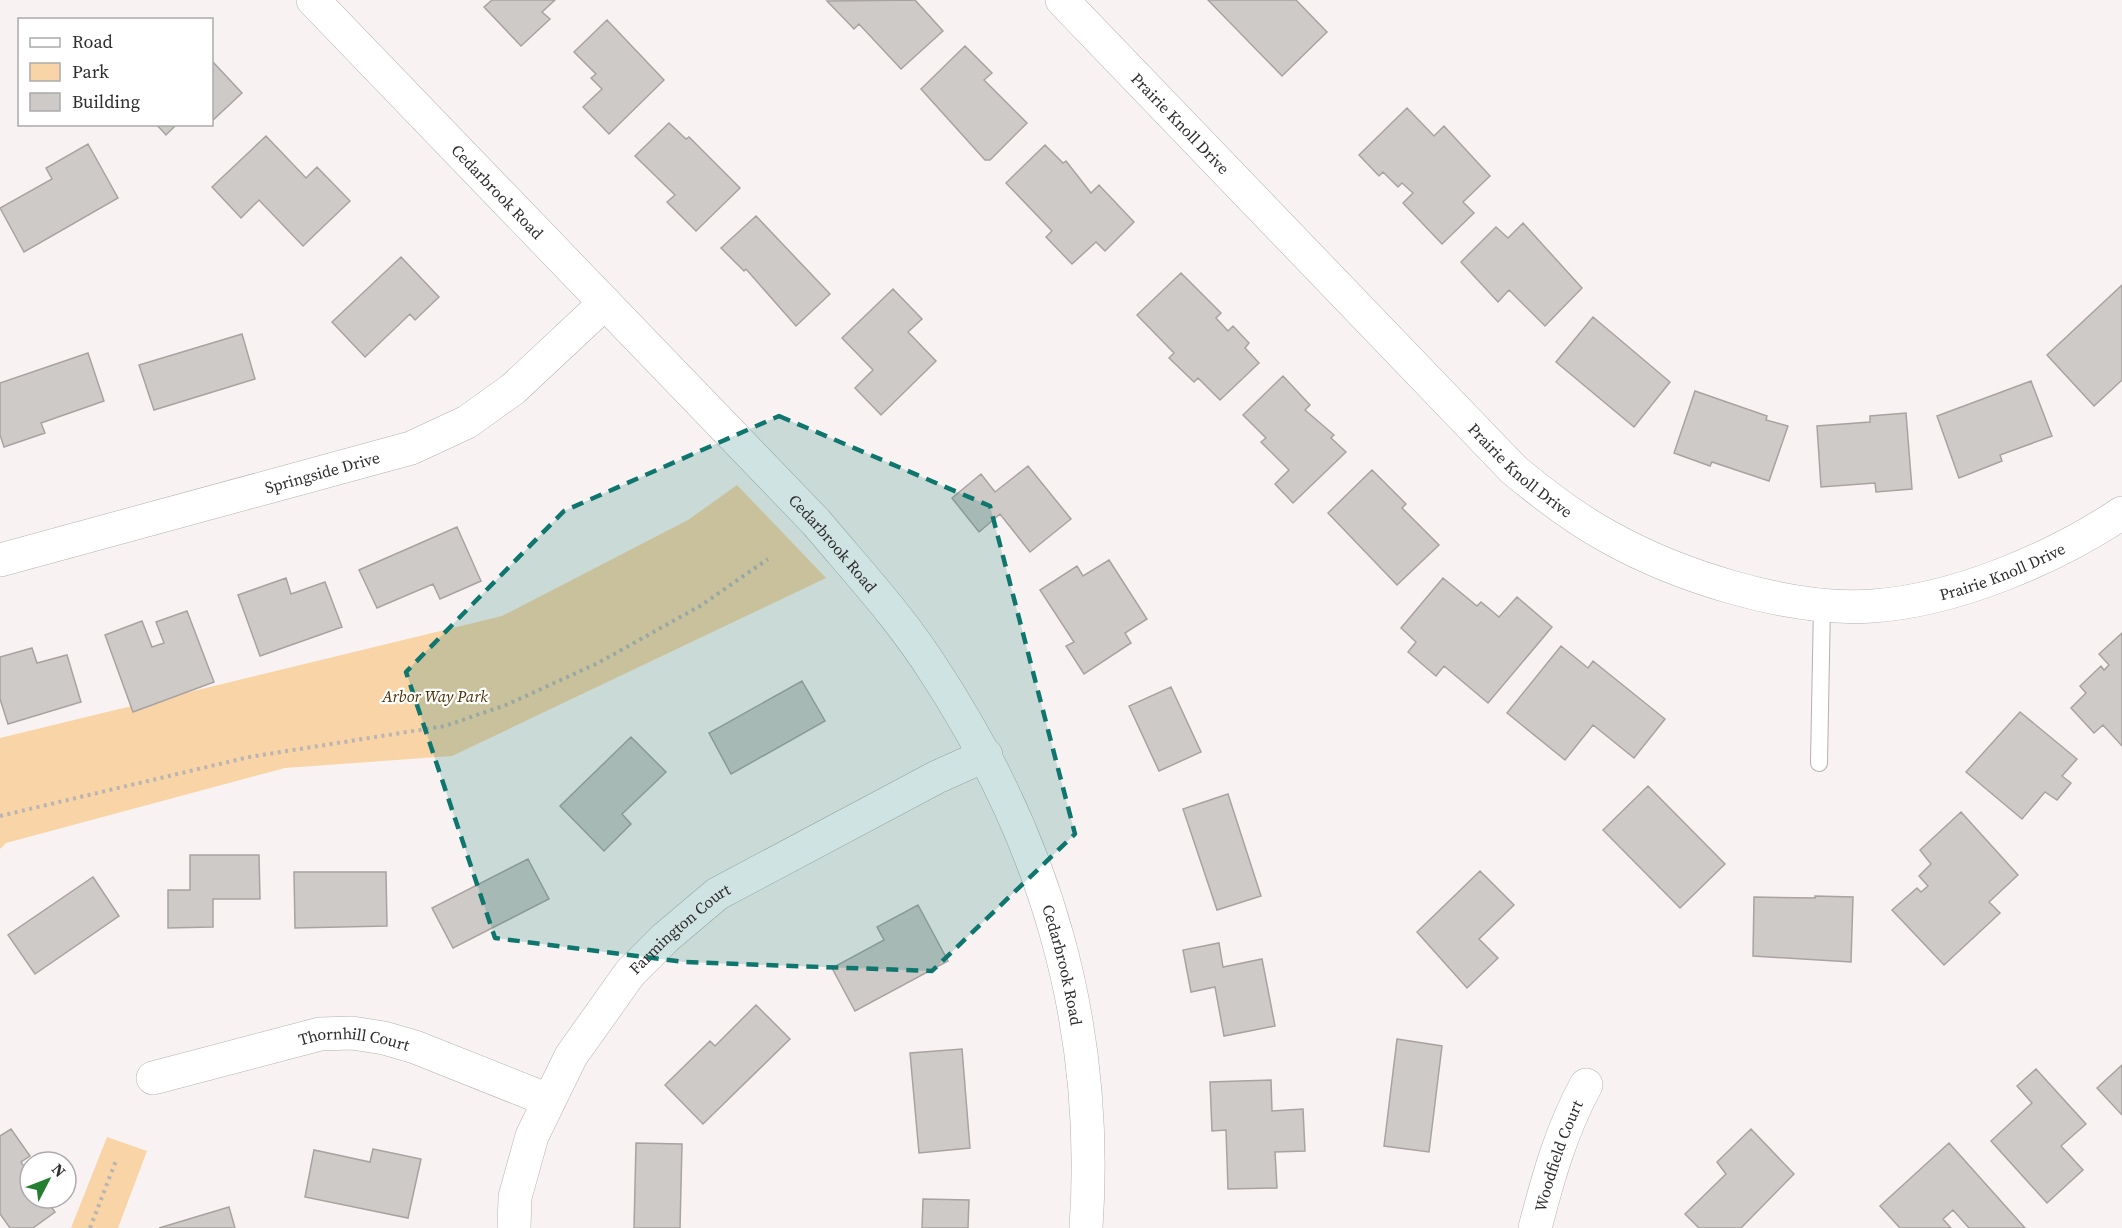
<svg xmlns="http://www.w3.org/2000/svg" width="2122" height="1228" viewBox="0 0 2122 1228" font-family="'Source Serif 4',serif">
<rect width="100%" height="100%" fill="#f8f3f2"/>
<path fill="#f8d4a7" d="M737 485 826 578 452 756 285 768 6 843 0 849V738L502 616 688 520Z
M107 1137 147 1151 118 1228H71Z"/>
<path fill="#cecac7" stroke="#a8a3a1" stroke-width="1.5" d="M492 0H555L542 12 550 19 521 46 484 7Z
M915 0 943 31 901 69 859 24 854 29 827 1Z
M1208 0H1296L1327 32 1282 76Z
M607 20 664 80 609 134 583 107 602 89 591 78 596 74 574 52Z
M965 46 992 73 984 80 1027 123 990 160H985L921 89Z
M212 61 242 93 212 121Z
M1407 108 1434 136 1444 126 1490 176 1463 202 1474 213 1442 244 1403 203 1413 193 1402 183 1398 187 1383 172 1379 176 1359 155Z
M669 123 686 139 689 137 740 188 696 231 667 202 675 195 635 156Z
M156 124H177L166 135Z
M266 136 306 178 317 167 350 201 303 246 259 200 241 218 212 187Z
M88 144 118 198 24 252 0 208 52 179 46 168Z
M1045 145 1063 163 1066 161 1091 193 1099 185 1134 222 1105 251 1096 242 1072 264 1046 237 1052 231 1006 183Z
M756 216 830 294 796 326 746 269 744 271 721 248Z
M1523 223 1582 288 1545 326 1509 290 1498 302 1461 262 1496 227 1508 238Z
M401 257 439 297 415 320 410 314 365 357 332 322Z
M1181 273 1221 313 1216 318 1228 331 1233 326 1249 343 1245 348 1259 363 1220 400 1198 378 1194 382 1169 358 1174 353 1137 315Z
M2122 285V380L2094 406 2047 355Z
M893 289 922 319 908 332 936 361 881 415 855 388 873 370 842 338Z
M1593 317 1670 382 1634 427 1556 362Z
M242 334 255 379 154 410 139 365Z
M88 353 104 401 41 423 45 433 4 447 0 435V383Z
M1283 376 1310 405 1305 410 1334 435 1331 438 1346 452 1293 503 1275 484 1289 470 1261 442 1266 438 1243 415Z
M2031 381 2052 436 2000 455 2002 461 1959 478 1937 416Z
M1695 391 1767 416 1766 420 1788 426 1769 481 1712 462 1710 466 1674 453Z
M1906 413 1912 489 1876 492 1875 483 1821 487 1817 426 1870 422V416Z
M1028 466 1071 519 1030 552 1000 514 979 532 952 498 981 474 995 492Z
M1372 470 1406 504 1402 508 1439 545 1397 585 1328 513Z
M457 527 481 581 440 599 433 584 377 608 359 570Z
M1109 560 1147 619 1125 633 1131 643 1084 674 1066 646 1074 642 1040 590 1077 566 1083 576Z
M286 578 291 594 325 582 342 627 260 656 238 595Z
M1443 578 1477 606 1481 602 1499 617 1517 597 1552 627 1488 703 1444 666 1436 676 1408 652 1416 642 1401 628Z
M187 611 214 682 133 712 105 635 142 621 152 647 164 643 156 622Z
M2122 633V746L2103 725 2094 733 2071 708 2086 693 2080 686 2101 666 2104 670 2109 665 2099 654Z
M1561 646 1588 668 1593 661 1665 719 1634 758 1593 725 1565 760 1507 713Z
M32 648 37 663 67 655 81 702 8 724 0 699V657Z
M802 681 825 721 731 774 709 733Z
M1171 687 1201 752 1159 771 1129 706Z
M2020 712 2077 759 2062 776 2071 783 2057 800 2045 792 2022 819 1966 772Z
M631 737 666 772 622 814 631 824 604 851 560 806Z
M1648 786 1725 864 1680 908 1603 830Z
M1228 794 1261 896 1217 910 1183 809Z
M1961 812 2018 875 1989 902 2000 913 1944 965 1892 910 1917 888 1921 892 1928 886 1919 876 1931 864 1920 850Z
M190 855H259L260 899H213V927L168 928V890H190Z
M528 859 549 899 453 948 432 908Z
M1480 871 1514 905 1479 939 1498 958 1467 988 1417 932Z
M294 872H386L387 926 295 928Z
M93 877 119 916 35 974 8 935Z
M1815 896 1853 897 1851 962 1753 956 1754 897 1815 898Z
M918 905 948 961 855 1011 832 968 884 940 877 927Z
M1219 943 1223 967 1262 959 1275 1026 1224 1036 1215 987 1191 992 1183 950Z
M756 1005 790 1039 703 1124 665 1085 710 1041 715 1046Z
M1397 1039 1442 1046 1429 1152 1384 1146Z
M962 1049 970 1148 919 1153 910 1053Z
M2122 1065V1115L2097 1088Z
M2036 1069 2086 1124 2061 1146 2083 1170 2047 1203 1991 1141 2032 1103 2017 1086Z
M1271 1080 1272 1111 1303 1109 1305 1151 1275 1152 1277 1188 1228 1189 1226 1130 1212 1131 1210 1082Z
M11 1129 30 1156 21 1162 30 1176V1198H45L55 1212 33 1228H10L0 1214V1136Z
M1751 1129 1794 1174 1741 1228H1699L1685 1214 1726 1174 1717 1162Z
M636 1143 682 1144 680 1228H634Z
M1949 1143 2025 1228H1969L1953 1210 1943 1219 1951 1228H1900L1880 1206Z
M373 1149 421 1159 408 1218 305 1197 314 1150 370 1162Z
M923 1199 969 1200 968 1228H922Z
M229 1207 235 1228H159Z"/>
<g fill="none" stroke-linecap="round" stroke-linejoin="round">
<defs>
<path id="service" d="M1819 763 1822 604"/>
<g id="minor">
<path id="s1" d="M313 0 816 522C857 571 901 618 935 672 1046 842 1100 1024 1086 1228"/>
<path id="s2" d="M1062 0 1514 470C1543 494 1574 518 1607 536 1678 576 1790 612 1873 606 1956 600 2053 559 2122 513"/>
<path id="s3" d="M0 560 411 448 467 422 513 389 605 303"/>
<path id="s4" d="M153 1078 320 1034 352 1033 384 1038 415 1047 548 1100"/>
<path id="s5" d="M514 1228 515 1197 532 1136 571 1056 630 973 665 938 717 894 937 777 986 755"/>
<path id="s6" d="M1535 1228C1548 1178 1561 1131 1586 1085"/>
</g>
</defs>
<use href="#service" stroke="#b6b0af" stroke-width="18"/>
<use href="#minor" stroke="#b6b0af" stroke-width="34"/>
<path stroke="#b9b5b4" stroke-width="4" stroke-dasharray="3 4.5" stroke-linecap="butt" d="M0 816 249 757 445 726 506 705 598 663 700 606 768 559
M90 1228 117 1158"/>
<use href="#service" stroke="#fff" stroke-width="16"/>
<use href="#minor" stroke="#fff" stroke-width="33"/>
</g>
<path fill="#0f766e" fill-opacity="0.2" stroke="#0f766e" stroke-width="4.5" stroke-dasharray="12 8" stroke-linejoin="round" d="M779 416 990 506 1075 834 932 971 684 962 495 938 406 672 564 511Z"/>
<g text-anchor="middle" stroke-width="4.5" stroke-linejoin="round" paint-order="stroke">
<g font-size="16" fill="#302d2d" stroke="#fff">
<text dy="6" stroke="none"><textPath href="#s2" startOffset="171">Prairie Knoll Drive</textPath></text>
<text dy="6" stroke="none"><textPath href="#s1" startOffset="266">Cedarbrook Road</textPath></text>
<text dy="6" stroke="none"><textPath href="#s2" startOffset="657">Prairie Knoll Drive</textPath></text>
<text dy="6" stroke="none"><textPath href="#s3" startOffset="334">Springside Drive</textPath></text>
<text dy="6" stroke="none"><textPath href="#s1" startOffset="752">Cedarbrook Road</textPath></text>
<text dy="6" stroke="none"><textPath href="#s2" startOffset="1179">Prairie Knoll Drive</textPath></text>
<text dy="6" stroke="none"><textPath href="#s5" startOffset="352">Farmington Court</textPath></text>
<text dy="6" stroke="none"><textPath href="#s1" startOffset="1238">Cedarbrook Road</textPath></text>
<text dy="6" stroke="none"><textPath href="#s4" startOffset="207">Thornhill Court</textPath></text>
<text dy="6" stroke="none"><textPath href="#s6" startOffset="76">Woodfield Court</textPath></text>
</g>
<g font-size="16" font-style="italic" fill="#4c2f00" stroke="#fff">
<text x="435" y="702">Arbor Way Park</text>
</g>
</g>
<rect x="18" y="18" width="195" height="108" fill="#ffffff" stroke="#acabab" stroke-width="1.5"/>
<rect x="30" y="38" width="30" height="9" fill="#ffffff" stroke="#acabab" stroke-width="1.5"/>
<text x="72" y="48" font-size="18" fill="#302d2d">Road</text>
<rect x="30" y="63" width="30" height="18" fill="#f8d4a7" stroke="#acabab" stroke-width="1.5"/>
<text x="72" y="78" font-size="18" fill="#302d2d">Park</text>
<rect x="30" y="93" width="30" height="18" fill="#cecac7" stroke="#acabab" stroke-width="1.5"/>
<text x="72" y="108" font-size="18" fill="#302d2d">Building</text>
<g transform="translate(48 1180) rotate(48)"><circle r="28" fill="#ffffff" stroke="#acabab" stroke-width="1.5"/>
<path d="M0-4.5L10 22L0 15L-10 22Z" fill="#237f2f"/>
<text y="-9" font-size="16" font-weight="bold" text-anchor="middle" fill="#302d2d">N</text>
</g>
</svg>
